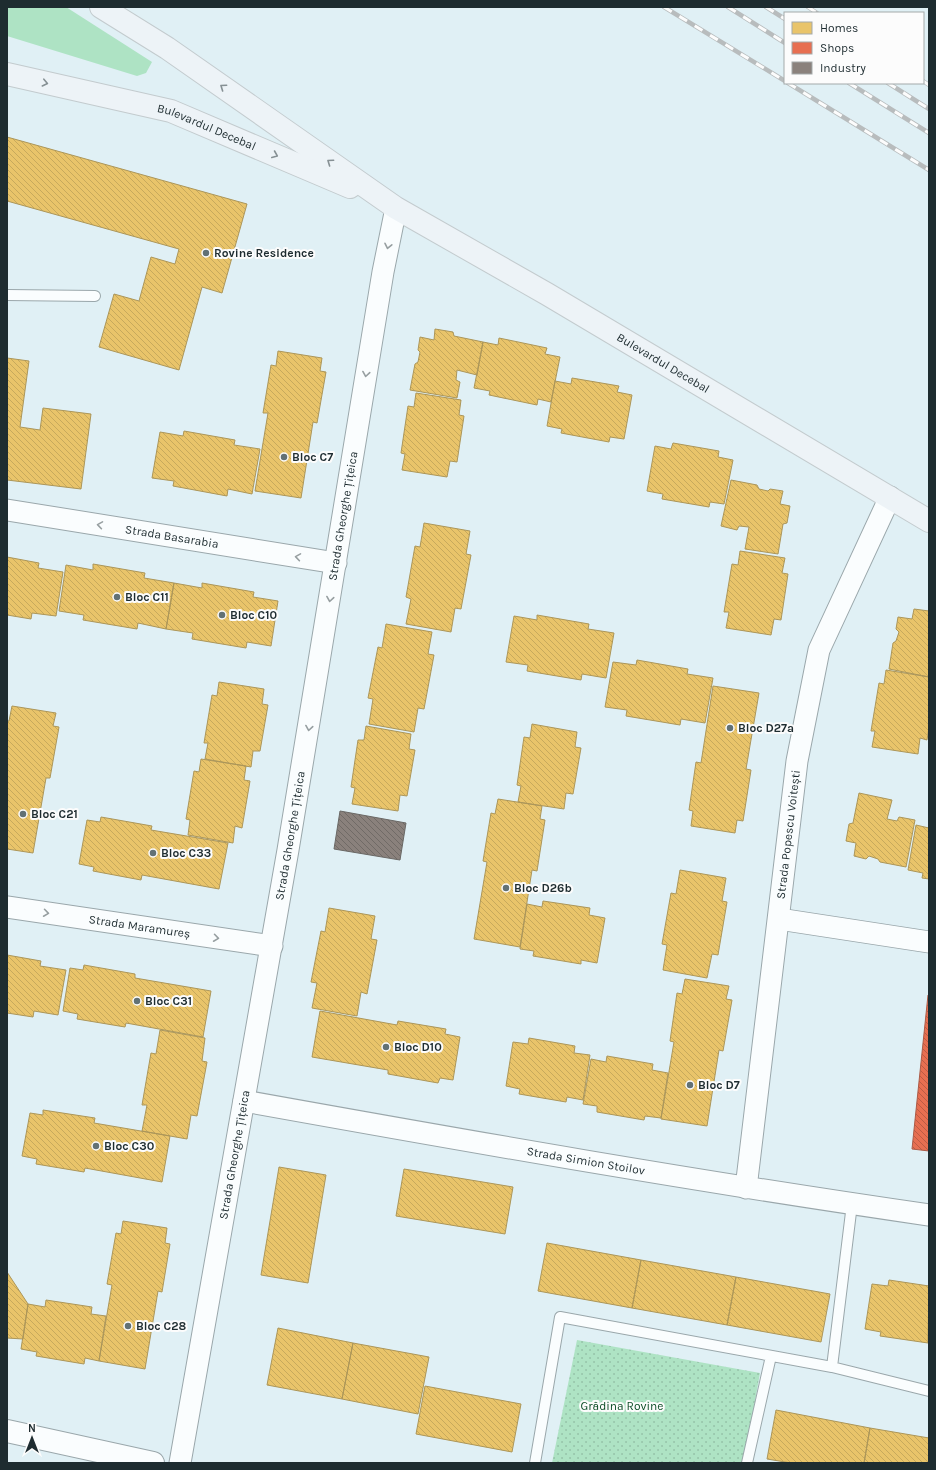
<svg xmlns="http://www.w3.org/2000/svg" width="936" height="1470" viewBox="0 0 936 1470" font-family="Karla,sans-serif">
<defs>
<pattern id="park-dots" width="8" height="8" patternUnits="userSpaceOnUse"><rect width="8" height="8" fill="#aee3c4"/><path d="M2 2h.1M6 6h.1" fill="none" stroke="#95c3a9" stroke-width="1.8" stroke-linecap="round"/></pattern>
<pattern id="homes-back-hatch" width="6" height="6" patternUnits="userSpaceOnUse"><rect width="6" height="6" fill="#e9c46a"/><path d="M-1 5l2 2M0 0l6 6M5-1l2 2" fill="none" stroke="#c7a95c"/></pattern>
<pattern id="shops-back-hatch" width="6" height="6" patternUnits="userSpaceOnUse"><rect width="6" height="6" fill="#e76f51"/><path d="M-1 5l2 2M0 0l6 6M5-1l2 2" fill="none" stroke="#bb5b44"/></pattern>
<pattern id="industry-back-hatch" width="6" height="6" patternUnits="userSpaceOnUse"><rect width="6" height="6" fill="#8a817c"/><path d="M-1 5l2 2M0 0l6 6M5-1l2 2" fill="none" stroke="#706a66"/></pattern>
</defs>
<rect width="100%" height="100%" fill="#e0f0f5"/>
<path fill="#aee3c4" d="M7 7H66L152 62 146 73 137 76 7 36Z"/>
<path fill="url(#park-dots)" d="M577 1340 760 1373 744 1463H552Z"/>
<path fill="url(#homes-back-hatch)" stroke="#ac9659" d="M7 137 247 204 222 293 202 287 179 370 99 347 114 294 139 301 151 257 175 264 179 249 7 201Z
M435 329 453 332 454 336 483 342 477 375 457 370 456 380 460 382 457 398 410 390 415 364 418 362 420 352 418 350 420 337 434 340Z
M499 338 547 348 545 354 560 357 551 402 538 399 537 405 489 395 490 391 474 388 483 342 498 345Z
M278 351 322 358 320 371 326 372 317 423 313 422 301 498 255 491 268 413H263L271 365 276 366Z
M7 358 29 361 20 427 40 430 43 408 91 414 81 489 7 480Z
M572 378 619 386 617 392 632 395 624 439 610 437 609 442 561 433 562 429 547 426 555 381 571 384Z
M416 393 461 400 459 415 464 416 457 462 450 461 447 477 402 470 405 454 401 453 408 406 414 407Z
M184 431 235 440 234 445 260 449 252 494 228 489 227 496 173 486 174 481 152 478 160 432 183 436Z
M673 443 719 451 718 457 733 460 724 504 710 502 709 507 662 499 663 494 647 491 655 446 671 449Z
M731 480 757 485 759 489 768 491 770 489 783 491 780 504 790 506 787 523 783 524 778 554 745 549 749 527 739 526 737 530 721 526Z
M424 523 470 531 466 554 471 555 461 609 455 608 451 632 406 624 411 599 406 597 415 546 420 547Z
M740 551 785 558 782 573 788 574 781 620 774 619 771 635 726 628 729 612H724L732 564 738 565Z
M7 557 39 563 38 568 63 572 56 616 32 613 31 619 7 615Z
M93 564 145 573 144 578 174 583 166 629 138 623 137 629 83 620 84 615 59 611 66 565 93 570Z
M174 583 202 588V583L254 592 253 597 278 601 271 646 247 642 246 648 192 639 193 633 166 629Z
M914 609 929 611V677L889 669 893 643 896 641 899 632 896 629 898 617 912 619Z
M537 615 589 624 588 629 614 633 606 678 582 674 581 680 527 671 528 665 506 662 514 616 537 620Z
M386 624 432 632 428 654 434 655 424 709 418 708 414 732 369 724 373 699 368 698 378 647 382 648Z
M637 660 688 669 687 674 713 678 705 723 681 719 680 725 626 716 627 710 605 707 613 662 636 665Z
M886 670 929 677V727L927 740 920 738 918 754 872 747 875 731H871L879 683 884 684Z
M219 682 264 689 262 704 268 705 260 751H253L251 767 205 759 208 743H204L212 695 217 696Z
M713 686 759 693 746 769 751 770 743 821 737 820 735 833 691 826 693 811 689 810 696 762 701 763Z
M12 706 56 713 53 726 59 727 50 778H46L33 853 7 849V721H9Z
M532 724 577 732 575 747 581 748 573 794 566 793 564 809 518 802 521 786 517 785 524 737 530 738Z
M366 726 411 734 409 749 415 750 407 796 400 795 398 811 352 804 355 788 351 787 358 740H364Z
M201 759 246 766 244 780 250 781 242 828 235 826 233 843 188 835 190 820 186 819 194 771 199 772Z
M859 793 892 800 887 819 897 821 899 817 915 820 906 867 880 862 878 859 869 856 866 859 854 856 856 843 846 841 849 824 853 823Z
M498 799 542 806 540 819 545 820 537 871 532 870 520 947 474 939 487 862 483 861 491 813 495 814Z
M101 817 152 826 151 830 228 843 219 889 142 875 141 880 93 871 94 867 79 864 87 820 100 822Z
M916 825 929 828V879L922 878 923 873 908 870Z
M680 870 726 878 722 901 727 902 718 955 712 954 707 978 663 970 667 945 662 944 671 893 676 894Z
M543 901 590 908 589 915 605 918 597 963 581 960V964L533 956 534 951 520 949 527 904 542 907Z
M329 908 375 916 371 939 377 940 367 994 361 992 357 1016 312 1008 317 983 311 982 321 931 325 932Z
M7 955 41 961 40 966 66 970 58 1015 34 1011 33 1017 7 1013Z
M84 965 135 974V978L211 991 203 1037 126 1023 125 1027 77 1019 78 1014 63 1011 70 968 83 970Z
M685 979 729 986 726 999 732 1000 723 1051 719 1050 707 1126 661 1119 674 1042 670 1041 677 993 682 994Z
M320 1011 397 1025 398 1021 446 1029 445 1034 460 1037 453 1080 440 1078 438 1083 388 1074V1070L312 1057Z
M160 1030 205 1038 202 1061 207 1062 197 1116 191 1115 187 1139 142 1131 147 1105H142L151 1053 156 1054Z
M529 1038 575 1046 574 1053 590 1055 583 1100 567 1097 566 1102 519 1094 520 1089 506 1086 513 1042 528 1044Z
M607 1056 653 1064 652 1070 668 1073 661 1118 645 1116 644 1120 597 1112V1106L583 1104 591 1059 606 1062Z
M43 1110 95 1118 94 1123 170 1136 162 1182 85 1168 84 1172 36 1164 37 1159 22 1156 30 1113 43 1115Z
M279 1167 326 1175 308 1283 261 1275Z
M404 1169 513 1187 505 1234 396 1216Z
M123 1221 167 1228 165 1243 170 1244 162 1292 158 1291 145 1369 99 1361 112 1285 107 1284 116 1233 121 1234Z
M547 1243 641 1260 632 1308 538 1291Z
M641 1260 736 1277 727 1325 632 1308Z
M7 1272 28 1304 23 1339 7 1338Z
M736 1277 830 1294 821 1342 727 1325Z
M889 1280 929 1286 928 1343 880 1336 881 1332 865 1329 872 1284 888 1286Z
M46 1300 92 1307 91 1314 106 1316 99 1361 85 1358 84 1364 36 1356 37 1352 21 1349 28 1304 45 1307Z
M278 1328 353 1343 342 1399 267 1385Z
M353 1343 429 1357 418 1414 342 1399Z
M425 1386 521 1404 512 1452 416 1434Z
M776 1410 870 1428 864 1463H791L767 1459Z
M870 1428 929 1438V1463H864Z"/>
<path fill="url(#shops-back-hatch)" stroke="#ab5b47" d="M928 995H929V1151L912 1149Z"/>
<path fill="url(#industry-back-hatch)" stroke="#6a6865" d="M340 811 406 823 400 860 334 849Z"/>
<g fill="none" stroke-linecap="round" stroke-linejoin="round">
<defs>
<path id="service" d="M7 295 95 296
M832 1367 852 1204
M535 1463 560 1317 832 1367 929 1391
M747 1463 771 1356"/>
<g id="minor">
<path id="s1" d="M7 510 336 563"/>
<path id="s2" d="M7 907 272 946"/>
<path d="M779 919 929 942"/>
<path id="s3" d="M244 1101C472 1142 700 1182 929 1215"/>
<path id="s4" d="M746 1188 797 761 819 650 890 497"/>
<path id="s5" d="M180 1463 288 850 383 272 396 208"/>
</g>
<path id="tertiary" d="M7 1431 153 1463"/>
<g id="primary">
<path id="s6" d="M101 7 167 48 396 208 547 294 929 521"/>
<path id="s7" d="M7 74 171 111 350 187"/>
</g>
</defs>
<use href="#service" stroke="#9aa7ab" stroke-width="12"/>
<use href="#minor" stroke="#9aa7ab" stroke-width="23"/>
<use href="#tertiary" stroke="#9aa7ab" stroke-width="24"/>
<use href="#primary" stroke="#c3cbce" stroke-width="24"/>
<use href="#service" stroke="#fafdfe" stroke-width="10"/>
<use href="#minor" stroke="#fafdfe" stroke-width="21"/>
<use href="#tertiary" stroke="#fafdfe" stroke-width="22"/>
<use href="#primary" stroke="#edf3f7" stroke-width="22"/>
<defs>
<path id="rail" d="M664 7 785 81
M728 7 785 43
M766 7 785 19
M808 7 817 13
M923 81 929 85
M788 83 929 170
M849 83 929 133
M888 83 929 109"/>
</defs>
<use href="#rail" stroke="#b8bcbd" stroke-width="4.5"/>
<use href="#rail" stroke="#fcfcfc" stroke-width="3" stroke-dasharray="9" stroke-linecap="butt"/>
</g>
<defs><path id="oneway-chevron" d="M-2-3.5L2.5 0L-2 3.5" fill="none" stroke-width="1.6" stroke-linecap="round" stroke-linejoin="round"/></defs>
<g stroke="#869094">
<use href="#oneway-chevron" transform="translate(45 83) rotate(13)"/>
<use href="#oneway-chevron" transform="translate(223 87) rotate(-145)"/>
<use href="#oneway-chevron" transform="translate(275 155) rotate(23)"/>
<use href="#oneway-chevron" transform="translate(330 162) rotate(-145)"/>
</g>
<g stroke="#979fa1">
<use href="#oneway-chevron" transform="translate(388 246) rotate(102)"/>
<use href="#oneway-chevron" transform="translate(366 374) rotate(99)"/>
<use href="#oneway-chevron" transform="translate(100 525) rotate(-171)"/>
<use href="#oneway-chevron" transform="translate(298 557) rotate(-171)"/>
<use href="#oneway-chevron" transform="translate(330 599) rotate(99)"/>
<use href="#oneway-chevron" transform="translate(309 728) rotate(99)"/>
<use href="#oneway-chevron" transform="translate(46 913) rotate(8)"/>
<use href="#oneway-chevron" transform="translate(216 938) rotate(8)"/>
</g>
<g fill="#627175" stroke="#fcfcfc" stroke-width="1.5">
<circle cx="206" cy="253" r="4"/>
<circle cx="284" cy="457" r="4"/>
<circle cx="117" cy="597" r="4"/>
<circle cx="222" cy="615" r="4"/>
<circle cx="730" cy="728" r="4"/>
<circle cx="23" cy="814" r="4"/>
<circle cx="153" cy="853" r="4"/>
<circle cx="506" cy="888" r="4"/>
<circle cx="137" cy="1001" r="4"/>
<circle cx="386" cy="1047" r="4"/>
<circle cx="690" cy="1085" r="4"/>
<circle cx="96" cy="1146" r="4"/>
<circle cx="128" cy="1326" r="4"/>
</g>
<g text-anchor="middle" stroke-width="4" stroke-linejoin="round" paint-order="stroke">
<g font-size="12" fill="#1e2c30" stroke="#fcfcfc">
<text dy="4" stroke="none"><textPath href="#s7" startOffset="207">Bulevardul Decebal</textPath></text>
<text dy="4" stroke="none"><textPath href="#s6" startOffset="666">Bulevardul Decebal</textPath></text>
<text dy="4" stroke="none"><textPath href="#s5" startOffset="961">Strada Gheorghe Țițeica</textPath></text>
<text dy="4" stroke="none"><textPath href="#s1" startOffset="167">Strada Basarabia</textPath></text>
<text dy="4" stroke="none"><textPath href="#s4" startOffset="356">Strada Popescu Voitești</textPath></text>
<text dy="4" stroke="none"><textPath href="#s5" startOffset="637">Strada Gheorghe Țițeica</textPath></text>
<text dy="4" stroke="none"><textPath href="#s2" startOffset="134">Strada Maramureș</textPath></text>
<text dy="4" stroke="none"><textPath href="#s5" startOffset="313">Strada Gheorghe Țițeica</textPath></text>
<text dy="4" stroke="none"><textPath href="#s3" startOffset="347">Strada Simion Stoilov</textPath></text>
</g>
<g font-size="12" font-weight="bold" fill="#1e2c30" stroke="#fcfcfc" text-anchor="start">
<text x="214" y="257">Rovine Residence</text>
<text x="292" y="461">Bloc C7</text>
<text x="125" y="601">Bloc C11</text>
<text x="230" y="619">Bloc C10</text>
<text x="738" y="732">Bloc D27a</text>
<text x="31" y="818">Bloc C21</text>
<text x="161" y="857">Bloc C33</text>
<text x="514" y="892">Bloc D26b</text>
<text x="145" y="1005">Bloc C31</text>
<text x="394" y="1051">Bloc D10</text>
<text x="698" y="1089">Bloc D7</text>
<text x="104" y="1150">Bloc C30</text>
<text x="136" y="1330">Bloc C28</text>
</g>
<g font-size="12" fill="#0b4c25" stroke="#fcfcfc">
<text x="622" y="1410">Grădina Rovine</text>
</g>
</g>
<rect width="936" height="1470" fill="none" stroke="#1e2c30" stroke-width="16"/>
<rect x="784" y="12" width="140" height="72" fill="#fcfcfc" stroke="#a3a9aa"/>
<rect x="792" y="22" width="20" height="12" fill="#e9c46a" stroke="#a3a9aa"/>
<text x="820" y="32" font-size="12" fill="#1e2c30">Homes</text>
<rect x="792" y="42" width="20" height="12" fill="#e76f51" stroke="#a3a9aa"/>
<text x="820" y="52" font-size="12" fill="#1e2c30">Shops</text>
<rect x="792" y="62" width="20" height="12" fill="#8a817c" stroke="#a3a9aa"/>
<text x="820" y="72" font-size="12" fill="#1e2c30">Industry</text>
<g transform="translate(32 1438)" stroke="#fcfcfc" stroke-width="3" paint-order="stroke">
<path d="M0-3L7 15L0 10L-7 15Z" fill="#1e2c30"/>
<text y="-6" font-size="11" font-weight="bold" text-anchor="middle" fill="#1e2c30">N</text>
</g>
</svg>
